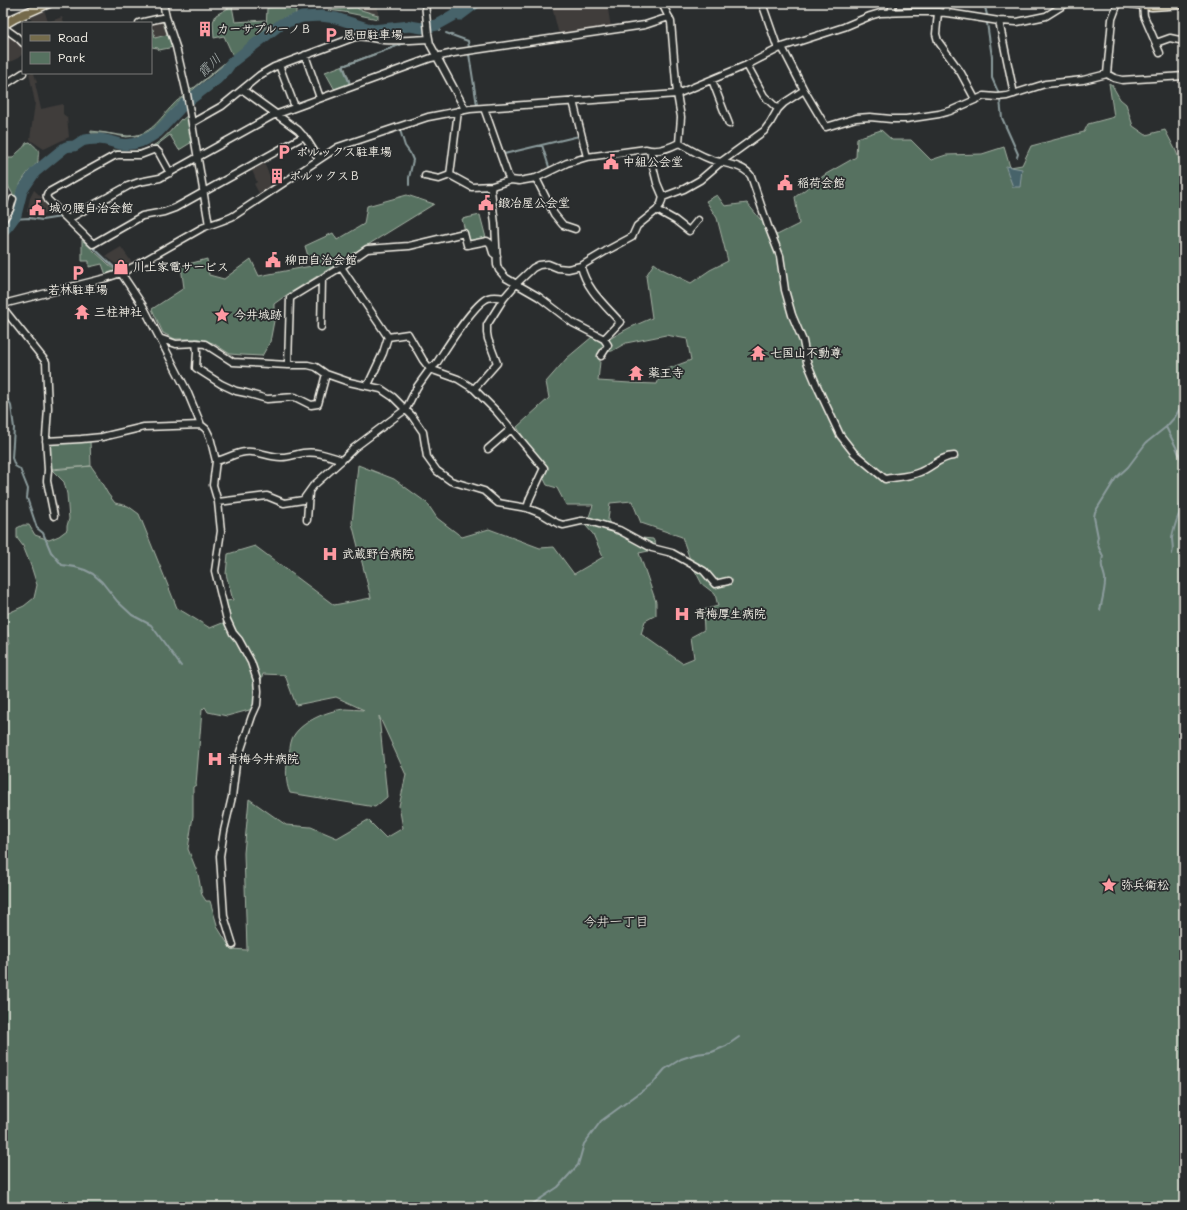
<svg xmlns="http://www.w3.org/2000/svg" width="1187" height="1210" viewBox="0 0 1187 1210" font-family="Mali,'Klee One',sans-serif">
<rect width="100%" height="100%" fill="#2a2d2e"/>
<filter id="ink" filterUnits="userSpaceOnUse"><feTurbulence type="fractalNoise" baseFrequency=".025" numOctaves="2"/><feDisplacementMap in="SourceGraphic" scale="8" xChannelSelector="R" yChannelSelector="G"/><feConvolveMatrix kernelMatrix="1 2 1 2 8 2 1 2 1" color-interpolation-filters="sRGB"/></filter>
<g filter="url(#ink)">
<path fill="#3f3c3b" d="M358 3H378V15L358 9Z
M551 3H605L608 9 611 28 559 35Z
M44 9 48 22 62 17 64 23H33L29 15Z
M162 20 167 34 155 38 151 22Z
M4 29 23 46V54L18 58 8 63V62L3 64V30Z
M29 73H34L37 83H35L41 109 63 104V114L67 117 69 137 44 149 33 142 30 139 35 103Z
M263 161 274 185 260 195 254 184 257 182 251 168Z
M34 190 53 208 52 213 40 214 27 212 30 198Z
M121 247 133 264 121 269 106 256Z"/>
<path fill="#567160" stroke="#a5b1a4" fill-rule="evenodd" d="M296 5V14L281 19 266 30 267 8Z
M232 6 235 22 265 20 264 32 189 93 188 90 195 87 233 56 224 36 214 38 213 22 216 15Z
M358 7V9L378 15V19L344 12 328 10Z
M162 20 166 21 174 47 159 50 158 48 151 47V29H153L155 38 166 35 167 34Z
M401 43 403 44 344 66 350 82H349L350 84 335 90 325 72 401 44Z
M1109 83 1112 85 1120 99 1126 104 1133 126 1146 135 1165 130 1176 151 1184 172V1207H3V646L10 643 4 615 24 606 34 598 37 585 31 566 23 546 17 538V528L23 525H29L35 535 49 540 59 536 67 530V526L69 519 67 494 64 482 52 470 91 466 96 473 108 494 115 503 128 506 139 514 177 608 210 628 225 622 220 602 233 600 226 574 228 554 255 546 334 605 371 598 352 523 358 465 394 479 427 503 437 518 462 537 489 529 540 548 554 547 574 574 603 557 593 534 586 526 593 505H566L557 488 547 485 539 469 526 453 528 445 517 427 549 398 546 382 567 358 592 337 602 343 629 328 652 318 646 276 654 263 662 269 691 283 710 270 728 261 717 218 706 201 717 195 725 206 747 203 760 219 777 235 799 224 795 197 826 174 856 157 857 138 881 130 892 140H911L931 160 946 155 982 154 1004 147 1010 167 1022 165 1031 146 1084 132 1088 124 1114 117ZM666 335 687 339 691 360 662 371 657 384 630 383 598 381 601 352 612 351 626 343ZM632 501 641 523 682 537 692 565 702 584 715 594 718 606 703 610 704 630 691 637 694 658 682 663 641 634 645 621 656 615V602L639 553 658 549 653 539 631 537 615 534 608 520 610 503ZM263 674 285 675 296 705 336 697 364 710C358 710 351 709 345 709 329 710 299 722 292 739 290 744 290 751 288 757 286 769 285 782 290 793L375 807 387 797 379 716 406 775 399 806 403 828 386 838 368 820 337 838 311 827 286 825 249 799 244 853 247 950 231 949 218 928 210 901H206L202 895 198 874 188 849 193 816V787L196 785 202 710 205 707 208 712 227 716 253 709Z
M185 95 156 127 143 135 126 137 105 133H91V131C103 132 116 135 128 136 151 136 159 119 173 105 176 101 181 98 185 95Z
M188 115 192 142 179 150 170 135 157 145 142 152 113 153V150C148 156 160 144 181 119L182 120Z
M30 142C42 153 38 148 38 162 27 172 19 183 15 198L3 177V159L4 160 7 158H13C17 151 23 150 26 143Z
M407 195 434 204 285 296 274 304V321L270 342 262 356 242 355 230 354 213 343 198 339H175L163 333 152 309 184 288 181 266 207 259 209 275 224 279 251 259 259 276 311 266 305 246 333 233 337 240 364 224 367 206Z
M480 215 486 238 468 243 462 219Z
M82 240 117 272 106 275 102 264 89 267V261H82Z
M90 441 91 466 51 469 50 465 48 445 51 443Z"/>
<path fill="#47636b" stroke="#8c9c9d" d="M1006 166 1022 169 1020 187H1013L1006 168Z"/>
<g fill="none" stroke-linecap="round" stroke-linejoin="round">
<path stroke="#8c9c9d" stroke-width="2" d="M984 3 987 15
M987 23 992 57V78L999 94
M434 26 440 30
M446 33 468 41 469 48
M469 54 477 105
M349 82 343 66 402 44V43
M1000 100 1002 118 1018 154 1017 157
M400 130 405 146 410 153 413 160 409 178V185
M542 145 549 167
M504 154 579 136
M13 219 29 218 42 220 61 217 117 270
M3 397 9 401 11 406 14 428 12 458 15 466 20 469 28 489 27 498 37 528 43 533 51 552 62 565 75 567 85 570 93 574 102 582 117 601 132 615 151 625 181 666
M1166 427 1176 447 1184 466
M1172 554C1174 548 1172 544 1172 538 1173 530 1176 522 1179 514 1181 506 1179 504 1184 496
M1100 610C1102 601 1106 586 1105 578 1103 568 1100 568 1103 556L1099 548 1097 541 1098 537 1094 517 1095 512 1116 478 1128 467 1146 443 1166 427 1175 417 1184 401
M528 1207 558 1187 578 1165 584 1144 601 1121 653 1083 665 1069 681 1059 696 1054 712 1052 726 1046 739 1037"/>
<path stroke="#47636b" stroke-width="11" d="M3 231 8 226 16 215 22 191 35 172 63 149C68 145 70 147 74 146 77 145 80 142 82 141 87 139 93 139 98 139 105 139 113 142 120 144 133 146 147 140 158 132L184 104 217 79 226 70 231 63 281 24 302 17 321 16 336 18 373 30 410 26 422 28 437 25 453 16 456 13 460 15 476 3"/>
<defs>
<path id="minor" d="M163 3 166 17 176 47 187 94 209 225
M425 3 428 33 430 44 465 109
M762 3 778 49
M1143 5 1144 16 1160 53
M938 12 936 34 938 41 961 73 975 99
M891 13 893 3
M946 13 947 3
M999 21 1014 94
M139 23 166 17
M3 27 17 37 23 43
M1156 43 1170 38 1184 41
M782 47 804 90 826 127 856 118 870 117 891 119H906L939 114 950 111 984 96 997 97 1007 96 1045 84 1083 80 1107 74 1114 78 1122 80 1184 76
M305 55 320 98
M279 65 295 107
M747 65 764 96 778 109
M1107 74 1112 19 1118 3
M712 80 729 124
M3 86 23 73
M243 90 298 130 307 140 319 159
M573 101 587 157
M484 108 508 176 511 180
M192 123 222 106 260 75 274 67 355 37C364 35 374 39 383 40 399 41 414 40 429 39
M679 143C689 149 699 155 710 159 723 164 743 164 751 176L768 226 780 256 785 290 792 315 803 341 807 362 817 386 840 435 854 453 885 479C896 477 909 477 920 472 931 468 941 456 954 456
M170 173 159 153 156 150H153L140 155H118L114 156 49 192C46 194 46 197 48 200L93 244 142 216 164 212 175 208 304 136
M450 175 458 111
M425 176 439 179 450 175 472 187 492 186 511 180 519 181 536 178 567 163 587 157 646 149C657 153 669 148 679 143L681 117 677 94 671 22 662 3
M536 178 554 214 563 225 575 229
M492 186 491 190 495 224 497 265 499 270 506 278 539 297 573 323 604 339 608 345 601 356
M663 197 684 189 700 180 721 162 764 131 770 123 778 109 784 103 804 90
M657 210 675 220 689 231 698 220
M68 219 128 186 139 182 160 178 272 116 431 58 454 53 645 25 669 17
M3 220 10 209 13 199
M581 266C586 289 605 305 620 322L604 339
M341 267 388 337 383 353 368 385
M121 273 143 306 187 391 199 420 201 425 206 429 210 437 216 461 213 485 218 502 221 531 215 571 227 620 233 633 239 640 251 662 257 680 258 691 257 705 252 716 236 764 232 797 224 831 220 856 224 916 233 945
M3 304 106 278 121 273 135 266 202 228C213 223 225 221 235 215L338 147 428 117 470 109 677 94 747 65 782 47 844 27 870 16 880 13 913 12H938L955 14 999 21 1017 22 1046 16 1067 3
M3 308 46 362 48 408 46 437 48 470 47 481 54 516
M321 327 322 279
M388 337 408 334 423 360 430 369 458 379 474 389 497 412 544 468 530 498 527 508
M159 338 176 344 196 343 205 344 233 362 288 365H308L316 367 326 374 349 382 381 389 393 397 412 416 423 432 427 457 437 471 451 481 484 491 498 503 527 508 542 514 557 523 563 525 581 521H589L619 530 652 548 672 553 704 571 715 584 728 581
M196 343 197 352 196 368 221 384 236 391 246 393 267 399 295 397 311 405 318 404 326 374
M288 365 290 298 341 267 367 249 409 246 464 233 467 245 487 241 490 243 493 253 497 256
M474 389 497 363 488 339 487 333V325L504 298 516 284 533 268 539 265 548 264 558 268 568 269 581 266 606 251 632 237 637 226 657 210 661 204 663 197 657 183 653 167 650 150
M46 441 81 439 102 437 144 427 201 425
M488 449 511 429
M216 461C226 459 235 453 245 452 258 450 270 458 282 457 289 457 296 454 303 453 318 451 329 456 342 460
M218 502 267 496 284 503 303 500 313 486 342 460 354 448 406 409 417 387 430 369 436 364C445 350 474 303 488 298 493 296 499 297 504 298
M307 520 309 492"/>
<path id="major" d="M1131 3 1152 6 1184 4
M3 25 15 18 49 3"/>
</defs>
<use href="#minor" stroke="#f4f1e8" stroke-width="9"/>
<use href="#major" stroke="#f4f1e8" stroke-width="11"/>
<use href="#minor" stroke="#2a2d2e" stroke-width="6"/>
<use href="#major" stroke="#746b4b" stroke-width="8"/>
</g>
</g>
<defs>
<symbol id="building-bare" viewBox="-9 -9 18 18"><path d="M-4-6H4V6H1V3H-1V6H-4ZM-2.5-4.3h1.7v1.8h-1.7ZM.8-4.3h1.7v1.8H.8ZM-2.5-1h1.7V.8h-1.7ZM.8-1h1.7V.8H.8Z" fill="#ff9aa2" stroke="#2a2d2e" stroke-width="2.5" paint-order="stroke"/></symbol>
<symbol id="parking-bare" viewBox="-9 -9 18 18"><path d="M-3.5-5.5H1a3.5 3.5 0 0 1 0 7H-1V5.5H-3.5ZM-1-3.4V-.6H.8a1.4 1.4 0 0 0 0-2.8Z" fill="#ff9aa2" stroke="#2a2d2e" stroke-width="2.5" paint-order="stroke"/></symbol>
<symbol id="civic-bare" viewBox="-9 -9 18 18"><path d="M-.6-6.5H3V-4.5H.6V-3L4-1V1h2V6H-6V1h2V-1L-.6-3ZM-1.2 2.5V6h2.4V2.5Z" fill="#ff9aa2" stroke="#2a2d2e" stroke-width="2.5" paint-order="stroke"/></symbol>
<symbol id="shop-bare" viewBox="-9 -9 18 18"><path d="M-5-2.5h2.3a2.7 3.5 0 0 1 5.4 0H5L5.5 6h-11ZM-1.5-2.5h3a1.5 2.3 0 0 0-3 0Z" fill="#ff9aa2" stroke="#2a2d2e" stroke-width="2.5" paint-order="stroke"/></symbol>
<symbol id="temple-bare" viewBox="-9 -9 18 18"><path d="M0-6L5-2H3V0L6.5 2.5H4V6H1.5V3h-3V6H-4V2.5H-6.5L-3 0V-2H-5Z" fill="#ff9aa2" stroke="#2a2d2e" stroke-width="2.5" paint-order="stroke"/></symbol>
<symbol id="sight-bare" viewBox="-9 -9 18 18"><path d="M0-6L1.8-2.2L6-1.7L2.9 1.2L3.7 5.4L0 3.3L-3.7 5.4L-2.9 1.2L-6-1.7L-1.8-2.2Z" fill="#ff9aa2" stroke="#2a2d2e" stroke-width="2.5" paint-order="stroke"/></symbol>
<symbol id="hospital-bare" viewBox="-9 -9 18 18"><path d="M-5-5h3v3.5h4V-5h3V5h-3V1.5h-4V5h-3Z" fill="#ff9aa2" stroke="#2a2d2e" stroke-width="2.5" paint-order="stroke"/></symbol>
</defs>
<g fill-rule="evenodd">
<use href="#building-bare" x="194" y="18" width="22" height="22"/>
<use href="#parking-bare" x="320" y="24" width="22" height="22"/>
<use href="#parking-bare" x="273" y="141" width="22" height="22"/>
<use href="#civic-bare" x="600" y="151" width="22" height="22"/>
<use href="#building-bare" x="266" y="165" width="22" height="22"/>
<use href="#civic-bare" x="774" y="172" width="22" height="22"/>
<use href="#civic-bare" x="475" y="192" width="22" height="22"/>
<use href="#civic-bare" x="26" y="197" width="22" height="22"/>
<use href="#civic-bare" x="262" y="249" width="22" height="22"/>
<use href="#shop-bare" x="110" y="256" width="22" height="22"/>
<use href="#parking-bare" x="67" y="262" width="22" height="22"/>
<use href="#temple-bare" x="71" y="301" width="22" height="22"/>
<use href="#sight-bare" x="211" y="304" width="22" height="22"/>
<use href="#temple-bare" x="747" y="342" width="22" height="22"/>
<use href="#temple-bare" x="625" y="362" width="22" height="22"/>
<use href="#hospital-bare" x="319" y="543" width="22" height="22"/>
<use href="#hospital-bare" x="671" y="603" width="22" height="22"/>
<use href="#hospital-bare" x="204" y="748" width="22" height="22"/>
<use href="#sight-bare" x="1098" y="874" width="22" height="22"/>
</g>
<g text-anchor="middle" stroke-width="3.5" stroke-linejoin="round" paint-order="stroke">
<g font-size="12" font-weight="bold" fill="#f4f1e8" stroke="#2a2d2e" text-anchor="start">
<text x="217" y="33">カーサプルーノＢ</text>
<text x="343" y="39">恩田駐車場</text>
<text x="296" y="156">ポルックス駐車場</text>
<text x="623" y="166">中組公会堂</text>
<text x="289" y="180">ポルックスＢ</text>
<text x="797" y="187">稲荷会館</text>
<text x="498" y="207">鍛冶屋公会堂</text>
<text x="49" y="212">城の腰自治会館</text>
<text x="285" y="264">柳田自治会館</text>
<text x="133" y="271">川上家電サービス</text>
<text x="78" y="294" text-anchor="middle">若林駐車場</text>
<text x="94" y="316">三柱神社</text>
<text x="234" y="319">今井城跡</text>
<text x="770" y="357">七国山不動尊</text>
<text x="648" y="377">薬王寺</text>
<text x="342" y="558">武蔵野台病院</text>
<text x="694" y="618">青梅厚生病院</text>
<text x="227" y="763">青梅今井病院</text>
<text x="1121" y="889">弥兵衛松</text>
</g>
<g font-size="13" font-style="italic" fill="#afb8b6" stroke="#2a2d2e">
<text transform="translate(209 65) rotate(-44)" y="5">霞川</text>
</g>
<g font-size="13" fill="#f4f1e8" stroke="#2a2d2e">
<text x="616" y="926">今井一丁目</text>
</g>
</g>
<rect width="1187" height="1210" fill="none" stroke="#2a2d2e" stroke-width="16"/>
<rect x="8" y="8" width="1171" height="1194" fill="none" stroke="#f4f1e8" stroke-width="1.5" filter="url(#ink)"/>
<rect x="22" y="22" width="130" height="52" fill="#2a2d2e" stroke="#7b7b78"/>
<rect x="30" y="35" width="20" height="6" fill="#746b4b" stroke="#7b7b78"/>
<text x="58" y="42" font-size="12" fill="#f4f1e8">Road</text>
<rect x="30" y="52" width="20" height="12" fill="#567160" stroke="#7b7b78"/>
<text x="58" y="62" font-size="12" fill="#f4f1e8">Park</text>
</svg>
